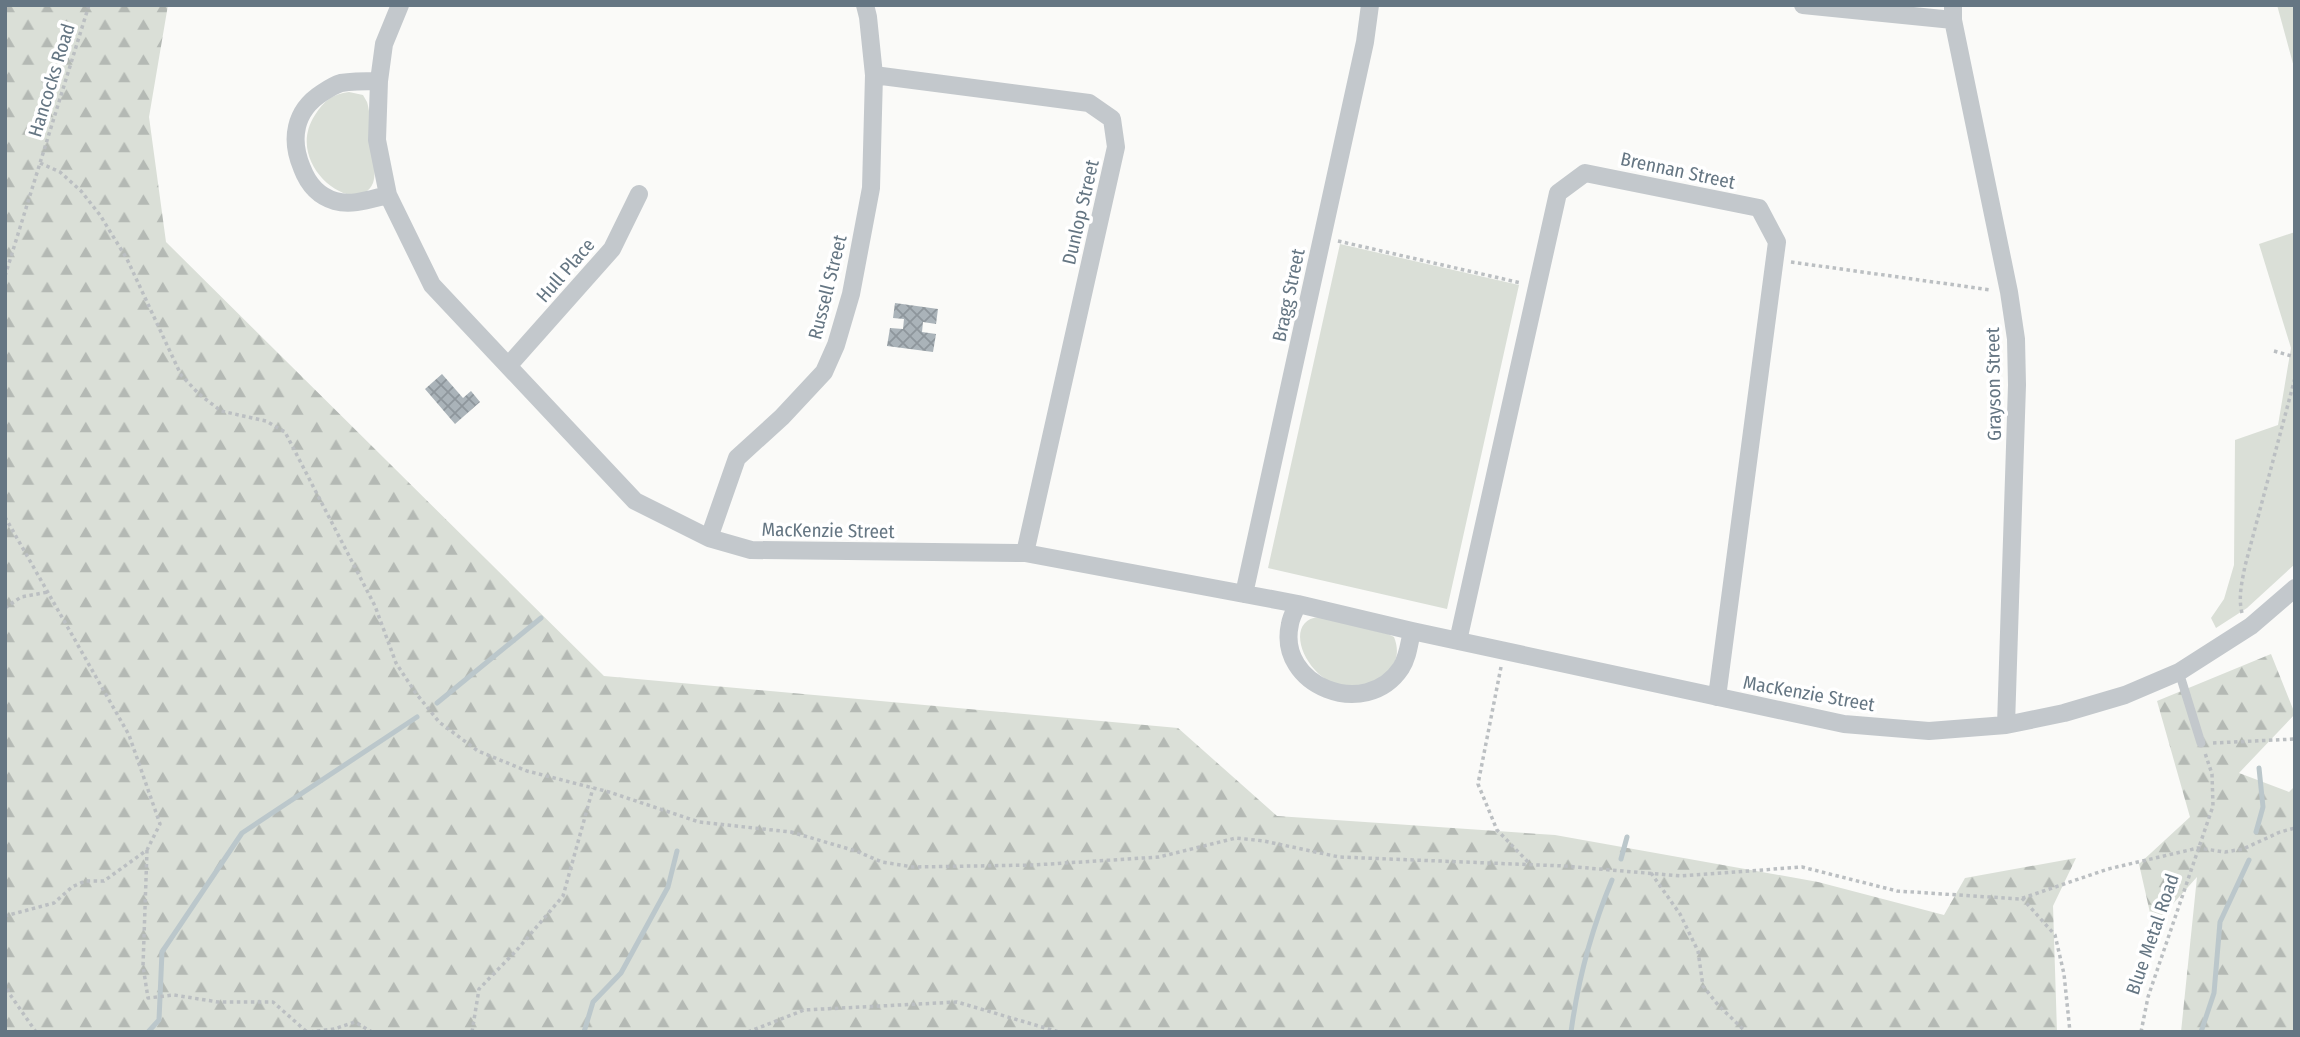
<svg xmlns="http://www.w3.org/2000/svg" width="2300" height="1037" viewBox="0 0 2300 1037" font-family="'Fira Sans Condensed',sans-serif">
<defs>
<pattern id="forest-firs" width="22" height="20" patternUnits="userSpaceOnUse" patternTransform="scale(1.75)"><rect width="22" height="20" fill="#dadfd7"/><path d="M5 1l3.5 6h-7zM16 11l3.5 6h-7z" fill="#b4b9b4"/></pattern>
<pattern id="building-cross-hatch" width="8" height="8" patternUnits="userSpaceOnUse" patternTransform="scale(1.75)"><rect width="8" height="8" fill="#aab3b9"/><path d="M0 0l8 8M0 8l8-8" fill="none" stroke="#8e969c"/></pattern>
</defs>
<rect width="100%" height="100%" fill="#fafaf8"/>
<path fill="url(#forest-firs)" d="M5 5H168L149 117 166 242 604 676 1178 728 1277 816 1555 835 1818 882 1944 915 1965 878 2076 858 2053 906 2057 1032H5Z
M2271 654 2295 714 2239 773 2289 792 2295 786V1032H2181L2197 877 2153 926 2139 864 2190 817 2157 701Z"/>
<path fill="#dadfd7" d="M2277 5H2295V71Z
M349 92 363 95 367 102C371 115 378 172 373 183 357 220 282 165 315 115 324 101 332 94 349 92Z
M2295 232V564L2247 608 2216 628 2211 618 2224 599 2234 565 2235 440 2278 425 2291 348 2259 244Z
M1340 244 1519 285 1447 609 1268 568Z
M1319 617 1388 634 1394 637C1399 649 1398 662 1388 671 1327 727 1269 621 1319 617Z"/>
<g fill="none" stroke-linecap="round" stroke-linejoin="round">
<path stroke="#bbc7cb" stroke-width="5" d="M437 703 541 618
M2256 832 2263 807 2259 768
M1621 859 1627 837
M148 1032 159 1020 162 952 242 833 417 717
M584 1032 593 1002 621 973 668 887 677 851
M1571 1032C1578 980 1592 928 1612 880
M2201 1032 2214 993 2220 922 2249 860"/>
</g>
<path fill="url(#building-cross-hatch)" d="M895 303 938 309 936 324 923 322 922 332 936 334 933 352 887 346 890 328 903 329 904 319 893 318Z
M442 374 463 398 471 391 480 402 455 424 425 389Z"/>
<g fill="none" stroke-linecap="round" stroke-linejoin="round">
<path stroke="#bbbfc2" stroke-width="3.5" stroke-dasharray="3.5 3.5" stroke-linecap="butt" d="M40 163 60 172 81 191 100 215 127 259 181 375 199 394 221 411 266 421 285 432 375 606 396 663 415 692 439 722 478 751 527 771 609 792 699 822 791 832 856 851 882 862 913 867 1034 865 1159 857 1236 838 1264 841 1339 857 1564 866 1681 876 1802 867 1897 891 2020 899 2108 869 2198 848 2225 852 2243 849 2280 832 2295 828
M1338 241 1521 283
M1791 262 1991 290
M5 276 89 5
M2274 351 2295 357
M5 517 129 735 160 824 147 850 104 881H85L72 887 54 903 5 916
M5 608 21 597 48 592
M2242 613C2238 597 2242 582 2245 566L2295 378
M1501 667 1478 784 1497 830 1530 864
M2213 743 2295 739
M147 850 143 966 148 998 174 995 218 1002H273L307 1032
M1651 873 1680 914 1698 951 1703 986 1718 1005 1746 1032
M2022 898 2055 935 2064 974 2070 1032
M5 982 9 993 36 1032
M310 1032 334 1029 355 1022 372 1032
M472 1032 479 989 516 951 563 896 593 788
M748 1032 804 1010 957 1002 1059 1032
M2141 1032 2148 997 2213 806 2212 774 2205 753"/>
<path stroke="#c3c8cc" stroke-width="9" d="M2179 672 2201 743"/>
<path stroke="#c3c8cc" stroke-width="18" d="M400 5 384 44 379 81 377 140 388 195 432 285 635 501 709 538 751 550 1025 553 1298 604 1412 631 1844 724 1929 731 2006 725 2064 713 2125 695 2179 672 2251 626 2295 588
M1803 5 1953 20
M1953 5V20L2009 292 2016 339 2017 385 2006 725
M874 75 1089 103 1112 119 1116 147 1025 553
M379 81C366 81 353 81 341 83 334 85 328 89 322 93 294 111 290 140 302 168 308 184 318 196 335 201 352 206 371 199 388 195
M509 365 612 249 639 194
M709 538 737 458 782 417 824 372 836 345 851 294 871 188 874 75 868 17 865 5
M1244 594 1365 42 1370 5
M1298 604C1295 610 1291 617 1290 624 1276 686 1366 721 1401 668 1408 657 1409 644 1412 631
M1458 641 1558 193 1585 173 1759 208 1777 242 1717 697"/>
</g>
<g text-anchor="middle" stroke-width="7" stroke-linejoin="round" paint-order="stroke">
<g font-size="19" fill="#657683" stroke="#fff">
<text transform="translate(51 80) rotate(-73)" y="7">Hancocks Road</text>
<text transform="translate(1678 170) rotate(12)" y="7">Brennan Street</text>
<text transform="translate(1080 212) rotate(-77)" y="7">Dunlop Street</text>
<text transform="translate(565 270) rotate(-49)" y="7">Hull Place</text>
<text transform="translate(827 287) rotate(-76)" y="7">Russell Street</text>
<text transform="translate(1288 295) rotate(-78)" y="7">Bragg Street</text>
<text transform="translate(1993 384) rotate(-91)" y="7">Grayson Street</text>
<text transform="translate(828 530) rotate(1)" y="7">MacKenzie Street</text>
<text transform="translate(1809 693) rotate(10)" y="7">MacKenzie Street</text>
<text transform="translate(2152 934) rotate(-71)" y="7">Blue Metal Road</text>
</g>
</g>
<rect width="2300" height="1037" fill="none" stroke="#657683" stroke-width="14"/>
</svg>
